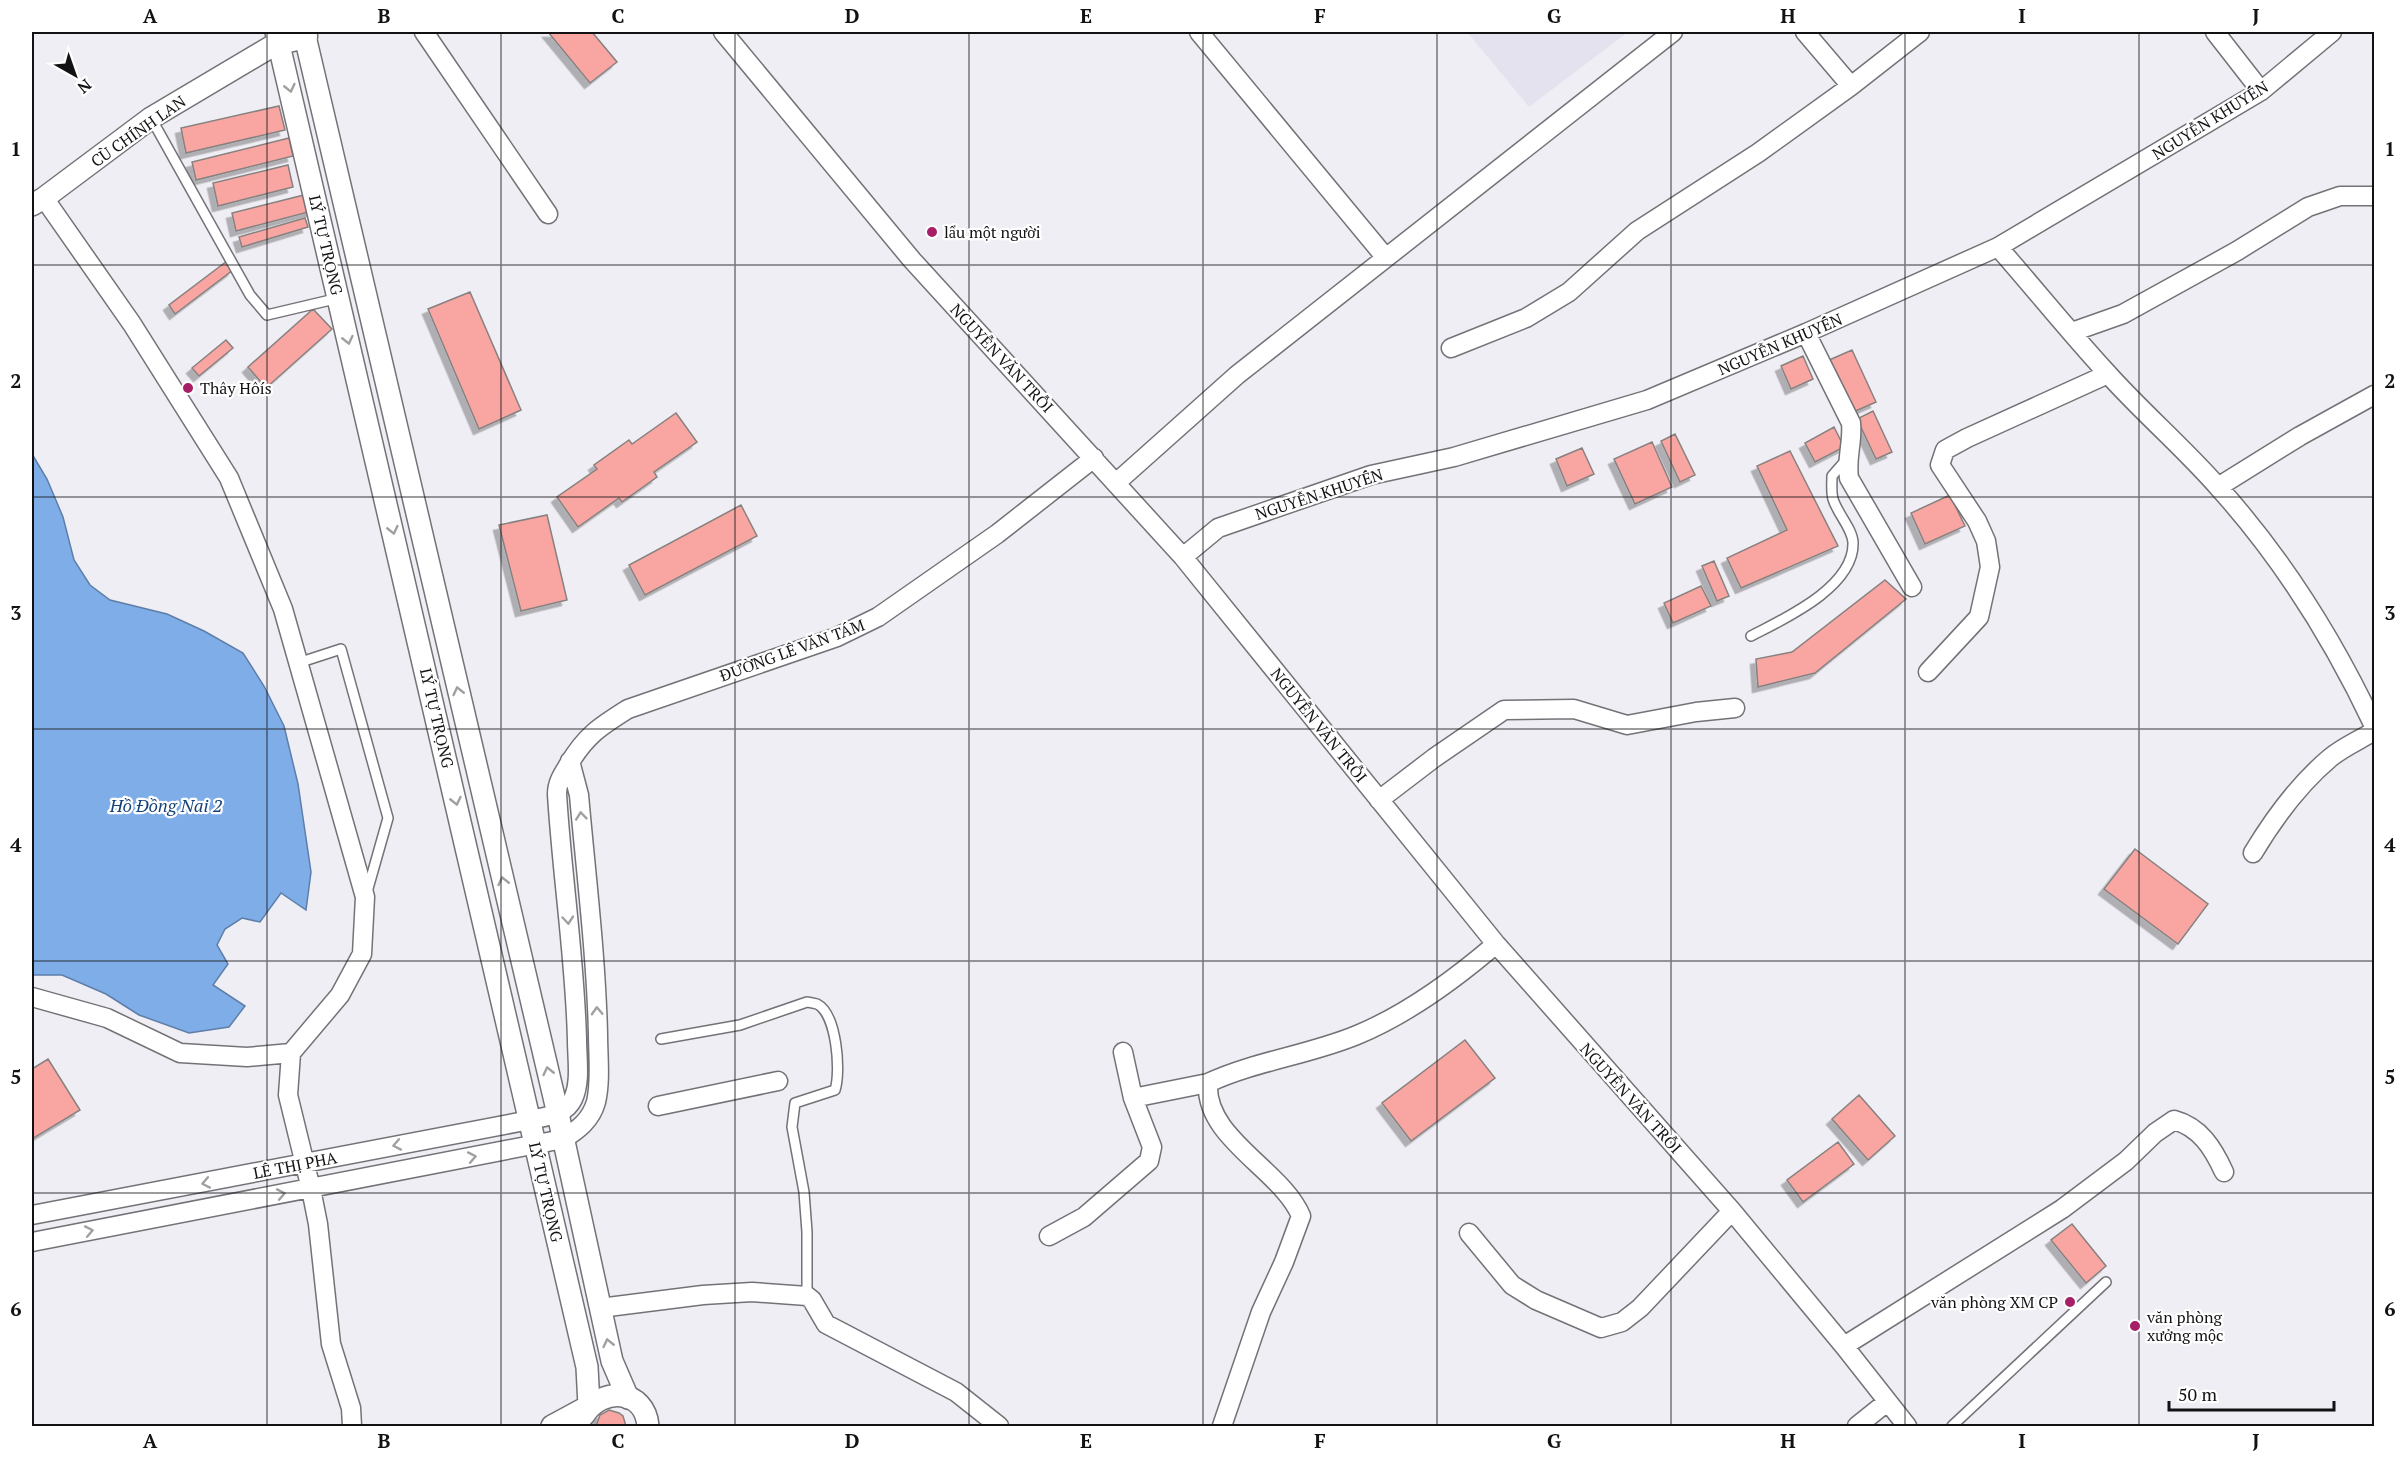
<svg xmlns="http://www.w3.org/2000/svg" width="2406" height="1458" viewBox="0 0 2406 1458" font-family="'PT Serif',serif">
<defs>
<filter id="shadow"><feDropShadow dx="-5.5" dy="5.5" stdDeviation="0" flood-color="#0004"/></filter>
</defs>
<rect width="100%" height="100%" fill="#efeef4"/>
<path fill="#e4e2ef" d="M1467 32H1628L1529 107Z"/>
<path fill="#7fade8" stroke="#5e7ea8" stroke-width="1.5" d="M32 454 47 479 63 517 74 560 90 585 110 600 167 614 204 631 243 653 264 686 284 726 298 784 311 872 306 910 281 893 260 922 242 918 225 929 217 945 228 964 213 985 245 1006 229 1027 189 1033 139 1015 106 994 62 975H32Z"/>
<path fill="#f9a6a2" stroke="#878180" stroke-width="1.5" filter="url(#shadow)" d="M548 32H592L617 62 590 83Z
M279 106 285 130 186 153 181 128Z
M289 138 293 156 196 180 192 162Z
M288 165 293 187 218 206 213 183Z
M308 194 312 211 236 231 232 213Z
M305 218 308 227 242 247 239 237Z
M227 261 233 270 175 314 169 305Z
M470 292 521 410 479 429 428 309Z
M313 309 332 329 266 388 248 367Z
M226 340 233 348 199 376 192 368Z
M1852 350 1876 402 1851 413 1827 361Z
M1803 356 1813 379 1791 389 1781 366Z
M1873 411 1892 452 1876 459 1857 419Z
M676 413 697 442 654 472 657 477 622 502 619 498 578 527 557 497 597 469 594 465 629 440 632 444Z
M1834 427 1844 447 1815 462 1805 443Z
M1675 434 1695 475 1680 482 1661 441Z
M1652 442 1672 487 1635 504 1614 459Z
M1582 448 1594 474 1567 486 1556 459Z
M1790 451 1838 546 1741 588 1727 558 1787 530 1757 466Z
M1950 495 1965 526 1925 544 1911 513Z
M741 505 757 536 645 595 629 565Z
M547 515 567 600 521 611 499 525Z
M1714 561 1729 596 1717 601 1702 566Z
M1885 580 1906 599 1815 673 1758 687 1756 659 1792 652Z
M1701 586 1711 606 1673 623 1664 603Z
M2135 849 2208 904 2178 944 2104 889Z
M1465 1040 1495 1078 1411 1141 1382 1103Z
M48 1059 80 1110 32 1139V1069Z
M1859 1095 1895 1136 1868 1160 1832 1119Z
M1838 1142 1854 1164 1803 1202 1787 1180Z
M2072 1224 2106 1266 2086 1283 2051 1240Z
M609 1410 619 1413 623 1416 626 1426H596L600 1415Z"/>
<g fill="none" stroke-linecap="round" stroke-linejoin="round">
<defs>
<path id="service" d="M151 118 250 295 267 315 339 298
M1751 636C1784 619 1855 587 1853 542 1852 528 1837 513 1833 499 1831 492 1832 483 1832 476L1846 460
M298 663 341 649 388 818 367 892
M661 1039 740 1025 807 1002C808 1002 817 1004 817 1004 837 1014 841 1072 835 1090L795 1103 792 1127 804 1192 807 1232V1296
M1952 1426 2106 1282"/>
<path id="minor" d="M424 32 548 214
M723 32 912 260 1183 557 1496 944 1732 1211 1844 1346 1907 1426
M1199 32 1386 258
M1805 32 1851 86
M2215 32 2261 91
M44 198 132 324 229 478 283 609 365 897 362 954 340 995 291 1053 288 1095 311 1189 318 1224 331 1344 351 1408 352 1426
M1998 247C2035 289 2070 333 2108 374 2143 413 2184 448 2219 488 2282 558 2334 641 2374 726
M2072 332 2123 314 2237 251 2308 207 2340 196H2374
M1806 333 1851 423C1853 443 1846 457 1849 478L1912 587
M1451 348 1526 318 1569 292 1637 231 1758 153 1851 86 1920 32
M1117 482 1237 375 1673 32
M2218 487 2300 436 2374 395
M1183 557 1218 528 1371 475 1454 457 1647 400 1806 333 1998 247 2261 91 2332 32
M1928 672 1979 617 1990 567 1986 541 1977 521 1940 465 1945 450 1967 438 2108 374
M1379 800 1434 758 1504 710 1574 709 1627 725 1696 712 1735 708
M2253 853C2274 818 2299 784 2330 758 2343 747 2360 740 2374 731
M32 997 107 1018 180 1053 247 1057 291 1053
M1123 1052 1133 1098 1208 1083
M658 1106 778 1081
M32 1215 530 1120C546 1116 565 1116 573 1099 581 1082 577 1059 577 1040 575 958 562 876 557 794 557 782 563 774 569 764 586 735 601 726 628 709L837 637 878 617 997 534 1094 458
M1469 1233 1512 1285 1536 1300 1601 1328 1622 1322 1640 1308 1732 1211
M1049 1236 1084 1217 1149 1161 1152 1147 1133 1098
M32 1242 563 1139C578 1130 591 1120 596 1102 601 1081 598 1056 598 1034 596 954 586 874 579 795L570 761
M600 1308 703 1295 752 1292 807 1296 812 1300 826 1324 956 1392 999 1426
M1844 1346 2062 1209 2126 1161 2155 1133 2174 1120C2200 1127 2213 1148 2224 1172
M1222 1426 1261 1312 1284 1262 1301 1216C1282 1170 1204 1138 1208 1083 1255 1061 1309 1055 1357 1035 1408 1014 1454 980 1496 944
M1857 1426 1887 1402"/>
<path id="tertiary" d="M276 32 587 1367 589 1406 552 1426
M304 32 558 1114 612 1361 628 1398
M32 205 44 198 151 118 279 42
M584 1415C602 1386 645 1389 648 1426"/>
<path id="secondary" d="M279 42 305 36"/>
</defs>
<use href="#service" stroke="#737277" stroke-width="12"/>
<use href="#minor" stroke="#737277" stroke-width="21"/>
<use href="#tertiary" stroke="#737277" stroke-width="24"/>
<use href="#secondary" stroke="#737277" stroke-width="27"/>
<use href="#service" stroke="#fff" stroke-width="9"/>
<use href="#minor" stroke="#fff" stroke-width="18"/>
<use href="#tertiary" stroke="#fff" stroke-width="21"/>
<use href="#secondary" stroke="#fff" stroke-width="24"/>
</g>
<defs><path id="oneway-chevron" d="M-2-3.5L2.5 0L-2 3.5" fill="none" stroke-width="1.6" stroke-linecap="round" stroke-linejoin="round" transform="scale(1.5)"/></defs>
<g stroke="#a0a0a1">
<use href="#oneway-chevron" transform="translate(290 88) rotate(77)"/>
<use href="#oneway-chevron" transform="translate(348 340) rotate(77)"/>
<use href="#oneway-chevron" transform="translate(393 530) rotate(77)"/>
<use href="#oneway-chevron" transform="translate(458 691) rotate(-103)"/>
<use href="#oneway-chevron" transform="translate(456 801) rotate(77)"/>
<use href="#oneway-chevron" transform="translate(581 816) rotate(-96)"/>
<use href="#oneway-chevron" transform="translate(503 881) rotate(-103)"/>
<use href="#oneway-chevron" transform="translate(568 920) rotate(85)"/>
<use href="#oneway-chevron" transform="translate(597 1011) rotate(-92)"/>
<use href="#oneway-chevron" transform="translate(548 1071) rotate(-103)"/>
<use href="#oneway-chevron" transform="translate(397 1145) rotate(169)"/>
<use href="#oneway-chevron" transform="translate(472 1157) rotate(-11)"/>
<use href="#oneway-chevron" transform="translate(206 1183) rotate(169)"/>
<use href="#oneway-chevron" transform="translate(281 1194) rotate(-11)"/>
<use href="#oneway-chevron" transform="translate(89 1231) rotate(-11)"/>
<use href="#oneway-chevron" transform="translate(608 1343) rotate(-103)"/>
</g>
<path fill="none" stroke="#121113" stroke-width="1.5" stroke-opacity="0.55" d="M267 32V1426M501 32V1426M735 32V1426M969 32V1426M1203 32V1426M1437 32V1426M1671 32V1426M1905 32V1426M2139 32V1426M32 265H2374M32 497H2374M32 729H2374M32 961H2374M32 1193H2374"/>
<g fill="#a61e66" stroke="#fff" stroke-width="2">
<circle cx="932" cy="232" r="6"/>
<circle cx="188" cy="388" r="6"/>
<circle cx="2070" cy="1302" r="6"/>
<circle cx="2135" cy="1326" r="6"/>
</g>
<g text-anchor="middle" stroke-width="4.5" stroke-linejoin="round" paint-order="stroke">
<g font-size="16" fill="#121113" stroke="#fff">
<text transform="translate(2210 120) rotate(-32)" y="6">NGUYỄN KHUYẾN</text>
<text transform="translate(138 131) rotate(-35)" y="6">CÙ CHÍNH LAN</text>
<text transform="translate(326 245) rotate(77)" y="6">LÝ TỰ TRỌNG</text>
<text transform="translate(1780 344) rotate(-23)" y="6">NGUYỄN KHUYẾN</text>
<text transform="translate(1002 358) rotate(47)" y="6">NGUYỄN VĂN TRỖI</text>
<text transform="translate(1319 494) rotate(-18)" y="6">NGUYỄN KHUYẾN</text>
<text transform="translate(792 650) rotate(-20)" y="6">ĐƯỜNG LÊ VĂN TÁM</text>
<text transform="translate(437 718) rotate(77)" y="6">LÝ TỰ TRỌNG</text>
<text transform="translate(1319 725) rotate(51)" y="6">NGUYỄN VĂN TRỖI</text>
<text transform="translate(1631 1098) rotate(48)" y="6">NGUYỄN VĂN TRỖI</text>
<text transform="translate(295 1165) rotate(-11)" y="6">LÊ THỊ PHA</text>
<text transform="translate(546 1192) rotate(77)" y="6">LÝ TỰ TRỌNG</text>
</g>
<g font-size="16" fill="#121113" stroke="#fff" text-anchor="start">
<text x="944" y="238">lẩu một người</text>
<text x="200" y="394">Thây Hôís</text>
<text x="2058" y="1308" text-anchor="end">văn phòng XM CP</text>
<text x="2147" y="1323">văn phòng<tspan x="2147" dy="18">xưởng mộc</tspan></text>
</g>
<g font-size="18" font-style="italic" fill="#134176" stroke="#fff">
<text x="166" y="812">Hồ Đồng Nai 2</text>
</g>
</g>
<rect width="2406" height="1458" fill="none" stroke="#ffffff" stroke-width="66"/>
<g transform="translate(75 75) rotate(140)" stroke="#ffffff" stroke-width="4.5" paint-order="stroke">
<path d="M0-4.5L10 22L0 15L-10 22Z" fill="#121113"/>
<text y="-9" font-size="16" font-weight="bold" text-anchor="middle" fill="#121113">N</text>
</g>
<path d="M2169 1401v9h165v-9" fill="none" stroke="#121113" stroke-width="3"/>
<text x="2178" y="1401" font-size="18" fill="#121113" stroke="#ffffff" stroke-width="4.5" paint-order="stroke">50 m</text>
<rect x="33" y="33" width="2340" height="1392" fill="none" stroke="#121113" stroke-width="2"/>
<g font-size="20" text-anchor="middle" font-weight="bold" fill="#121113">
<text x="150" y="23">A</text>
<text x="384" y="23">B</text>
<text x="618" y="23">C</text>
<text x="852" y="23">D</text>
<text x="1086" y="23">E</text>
<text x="1320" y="23">F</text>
<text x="1554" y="23">G</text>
<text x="1788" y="23">H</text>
<text x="2022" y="23">I</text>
<text x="2256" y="23">J</text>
<text x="16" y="156">1</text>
<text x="2390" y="156">1</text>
<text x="16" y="388">2</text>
<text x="2390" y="388">2</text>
<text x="16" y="620">3</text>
<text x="2390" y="620">3</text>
<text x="16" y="852">4</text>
<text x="2390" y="852">4</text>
<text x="16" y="1084">5</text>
<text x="2390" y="1084">5</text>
<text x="16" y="1316">6</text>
<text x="2390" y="1316">6</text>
<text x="150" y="1448">A</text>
<text x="384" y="1448">B</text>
<text x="618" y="1448">C</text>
<text x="852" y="1448">D</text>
<text x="1086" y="1448">E</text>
<text x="1320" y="1448">F</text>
<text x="1554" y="1448">G</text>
<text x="1788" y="1448">H</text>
<text x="2022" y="1448">I</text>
<text x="2256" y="1448">J</text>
</g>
</svg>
